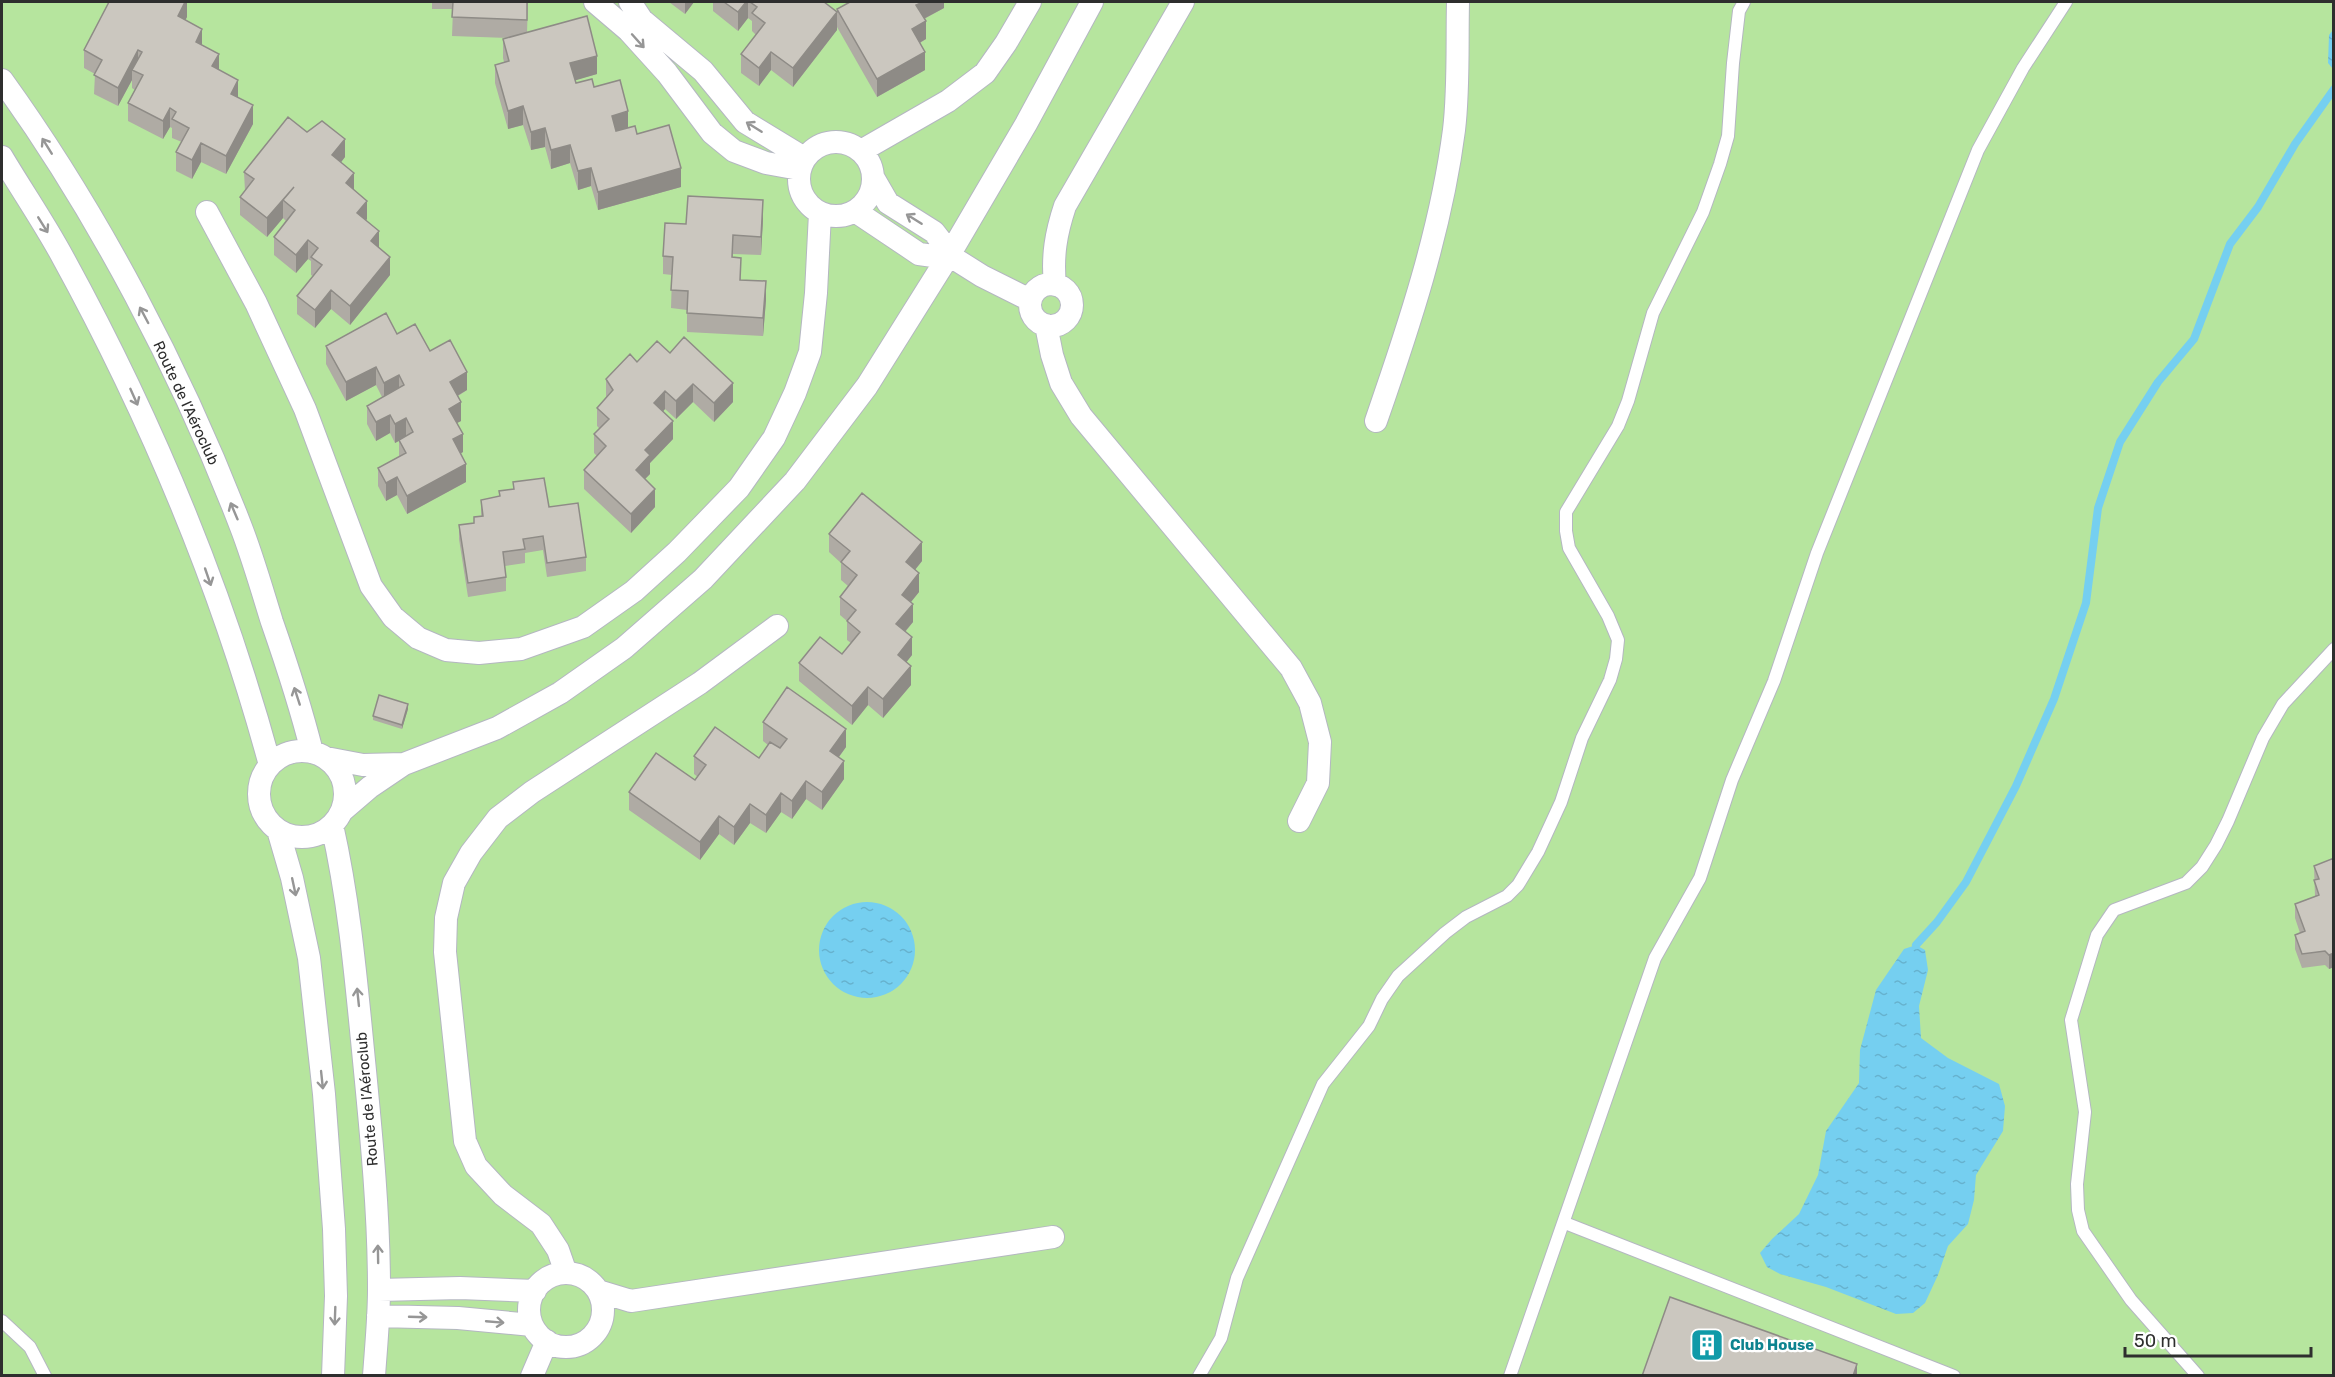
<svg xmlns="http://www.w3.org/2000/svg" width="2335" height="1377" viewBox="0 0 2335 1377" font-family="Rubik,sans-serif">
<defs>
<pattern id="water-ripples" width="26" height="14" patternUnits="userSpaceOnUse" patternTransform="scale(1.5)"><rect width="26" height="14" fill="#75cff0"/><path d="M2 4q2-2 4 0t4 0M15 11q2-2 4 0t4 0" fill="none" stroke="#66b2ce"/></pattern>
</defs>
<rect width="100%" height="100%" fill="#efe9e1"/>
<path fill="#b6e59e" d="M2 2H2333V1375H2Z"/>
<path fill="url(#water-ripples)" d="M2333 30V69L2328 63 2329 35Z
M819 950a48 48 0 1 1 96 0a48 48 0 1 1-96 0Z
M1916 945 1925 950 1928 970 1919 1006 1921 1038 1948 1058 1999 1084 2005 1106 2003 1131 1976 1175 1974 1200 1968 1224 1948 1246 1938 1275 1925 1303 1913 1313 1896 1314 1826 1287 1780 1274 1767 1267 1760 1253 1772 1239 1799 1214 1818 1175 1826 1131 1859 1083 1860 1050 1876 990 1904 949Z"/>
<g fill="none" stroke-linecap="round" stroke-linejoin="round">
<path stroke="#75cff0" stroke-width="8" d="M1916 945 1937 922 1966 882 2016 786 2054 699 2086 603 2098 508 2120 442 2158 382 2194 339 2230 244 2258 207 2295 144 2334 89"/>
<defs>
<path id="service" d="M1565 1223 1954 1376
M2 1321 30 1347 45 1376
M1199 1376 1221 1338 1237 1278 1323 1084 1369 1026 1382 999 1398 976 1445 933 1466 917 1507 896 1518 885 1538 852 1561 802 1582 738 1610 680 1616 659 1618 640 1608 616 1569 548 1566 531V512L1618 426 1628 401 1653 313 1703 212 1720 164 1728 136 1733 63 1739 11 1744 2
M1510 1376 1655 958 1700 878 1732 780 1774 681 1817 553 1978 150 2023 68 2066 2
M2198 1376 2131 1300 2083 1231 2078 1210 2077 1184 2085 1112 2071 1020 2097 935 2114 910 2186 883 2202 867 2216 845 2228 821 2263 738 2283 704 2334 649"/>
<path id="minor" d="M595 2 629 31 667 73 712 133 734 151 766 163 799 169
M630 2 642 20 703 71 745 122 804 158
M2 80C98 213 182 373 241 527 253 558 262 590 272 622 287 665 301 708 312 752
M799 179a37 37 0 1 1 74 0a37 37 0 1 1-74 0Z
M861 151 948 101 985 73 1006 43 1030 2
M2 157C21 189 43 221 61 254 149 414 222 588 270 765
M873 177 888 203 934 232 955 259
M855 211 919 254 955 259 982 276 1030 300
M207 212 256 303 305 409 371 586 393 617 418 638 446 650 479 653 521 649 583 627 634 591 677 552 739 488 774 438 795 393 810 352 816 293 820 213
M1030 305a21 21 0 1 1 42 0a21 21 0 1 1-42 0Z
M1055 285C1052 256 1056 233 1065 206L1183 2
M1046 325 1052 355 1061 383 1081 416 1291 668 1310 703 1320 742 1318 783 1299 821
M1376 421C1409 326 1441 230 1454 130 1459 89 1457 43 1458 2
M259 794a43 43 0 1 1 86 0a43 43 0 1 1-86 0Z
M326 758 363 765 404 764 370 787 342 811
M404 764 497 728 560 693 624 648 703 579 795 481 867 386 951 252 1026 124 1092 2
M332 825C348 896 355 968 362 1040 370 1123 379 1206 379 1289 379 1318 376 1347 374 1376
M278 830 292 878 309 958 324 1094 334 1229 336 1296 333 1376
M566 1273 558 1250 541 1224 503 1195 476 1166 465 1141 445 952 446 918 454 883 471 853 498 818 532 792 700 683 777 626
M529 1310a37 37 0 1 1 74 0a37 37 0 1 1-74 0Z
M379 1290 460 1288 535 1291
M598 1291 631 1301 1053 1237
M378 1316 458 1318 532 1325
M532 1376 547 1341"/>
</defs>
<use href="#service" stroke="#b4b7c1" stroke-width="14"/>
<use href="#minor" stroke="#b4b7c1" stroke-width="24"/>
<use href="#service" stroke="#fff" stroke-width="12"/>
<use href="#minor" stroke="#fff" stroke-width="22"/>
</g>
<path fill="#afaba4" d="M187 2V17L185 20 238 98 253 124 226 174 201 162 192 179 176 171V152L182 142 172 138V128L170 127 163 139 128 121V103L135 90 132 88V80L118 106 94 94 95 74 84 68V50Z
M432 2H528L527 33 597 74 575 80 576 83 594 87 628 128 637 134 681 187 598 210 591 186 578 190 570 163 551 169 545 147 531 150 523 125 508 129 495 83V65L504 62 503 58V39L508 38 452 36 453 9H432Z
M669 2H694L685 14Z
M713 2H825L837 30 793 87 771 70 759 86 741 73V54L756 35 752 31V21L748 18 738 31 713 11Z
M944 2V8L924 19 926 39 920 43 925 70 877 97 837 27V9Z
M307 132 345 157 341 162 367 219 366 220 379 248 390 275 350 325 331 309 315 328 297 314V296L313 276 311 275V261L308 259 296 273 274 255V237L286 221 283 218 267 237 240 215V197L245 191 244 172Z
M763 218 761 255 733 254V257L741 280 766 300 763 336 687 332V310L671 308 672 275 663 274V256L686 224Z
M397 334 430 351 467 390 458 396 461 421 457 423 463 452 461 453 466 482 407 514 397 495 386 501 378 486V468L399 456V441L395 443 390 433 376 441 367 424V406L382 397 376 385 346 401 326 364V346Z
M670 353 733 402 714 422 693 402 676 419 665 409 663 412 673 439 650 463V474L645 479 655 507 631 533 584 489V470L597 456 594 453V434L600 429 597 426V408L606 397V379L637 362Z
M513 482 549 507 586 557V571L547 577 543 550 525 553V563L505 566 506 577V591L468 597 459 539V525L474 523V517L481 516V500L499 497V491L513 489Z
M829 534 922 561 915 570 919 592 911 602 913 622 906 631 912 655 906 662 911 685 883 718 868 705 852 725 799 681V663L842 654 851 643 847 640V621L840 615V597L848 586 841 580V563L829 552Z
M408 709 402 729 373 720V716Z
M763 722 846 747 839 757 844 779 822 810 806 799 792 819 781 812 766 833 750 823 734 845 719 834 700 860 629 810V792L695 780 698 777 694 774V756L759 758 768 745 763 741Z
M2334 858V967L2329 969 2325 965 2302 968 2295 949V935L2300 933 2295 918V904L2315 897 2314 866Z"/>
<path fill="#8e8b86" d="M185 2H187V17L178 34V16Z
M685 2H694L685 14Z
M746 2H748V18L738 31V12Z
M923 2H944V8L916 23V5Z
M837 12V30L793 87V68Z
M926 21V39L912 47V29Z
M202 29V47L196 42Z
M138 50V69L132 70V80L118 106V88Z
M771 52V70L759 86V68Z
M925 52V70L877 97V79Z
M219 54V72L212 66Z
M597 56V74L570 82V63Z
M238 80V98L231 94Z
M253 105V124L226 174V156Z
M523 106V125L508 129V111Z
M170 108V127L163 139V121Z
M628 111V129L612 134V116Z
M545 128V147L531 150V132Z
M345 139V157L332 174V155Z
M201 143V162L192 179V160Z
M570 145V163L551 169V150Z
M591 168V186L578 190V171Z
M681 168V187L598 210V192Z
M354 173V191L346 183Z
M294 187 283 200V218L267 237V218Z
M763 200V218L761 255V237Z
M367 201V219L357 232V213Z
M379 231V249L371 241Z
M308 240V259L296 273V255Z
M390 257V275L350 325V306Z
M766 281V300L763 336V318Z
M331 290V309L315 328V310Z
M376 367V385L346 401V382Z
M467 372V390L450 400V382Z
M399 375V393L384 401V383Z
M733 383V402L714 422V403Z
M693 384V402L676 419V401Z
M665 391V409L654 421V403Z
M461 402V421L449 427V409Z
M390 415V433L376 441V422Z
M406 418V437L395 443V424Z
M673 421V439L650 463V474L636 488V470L645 450Z
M463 434V452L453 458V439Z
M466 464V482L407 514V496Z
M397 477V495L386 501V483Z
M655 489V507L631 533V514Z
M922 542V561L906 581V562Z
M919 573V592L902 613V595Z
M913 604V622L896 642V624Z
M912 637V655L898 673V655Z
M911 666V685L883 718V699Z
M868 687V705L852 725V706Z
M408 704V709L402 729V725Z
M846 729V747L830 769V751Z
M844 761V779L822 810V792Z
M806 781V799L792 819V801Z
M781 793V812L766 833V815Z
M750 804V823L734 845V827Z
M719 816V834L700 860V842Z
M2334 953V967L2329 969V955Z
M1857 1364V1376H1853Z"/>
<path fill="#cbc7bf" stroke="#8e8b86" stroke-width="1.5" d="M109 2H185L178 16 202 29 196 42 219 54 212 66 238 80 231 94 253 105 226 156 201 143 192 160 176 152 189 128 172 119 176 112 170 108 163 121 128 103 143 75 132 70 142 52 138 50 118 88 94 75 102 60 84 50Z
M453 2H527V20L452 17Z
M724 2H746L738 12Z
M750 2H824L837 12 793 68 771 52 759 68 741 54 765 23 752 13 757 7Z
M850 2H923L916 5 926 21 912 29 925 52 877 79 837 9Z
M587 16 597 56 570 63 576 83 592 79 594 87 620 80 628 111 612 116 616 131 635 126 637 134 669 125 681 168 598 192 591 168 578 171 570 145 551 150 545 128 531 132 523 106 508 111 495 65 509 61 503 39Z
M288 117 307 132 322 121 345 139 332 155 354 173 346 183 367 201 357 213 379 231 371 241 390 257 350 306 331 290 315 310 297 296 322 265 311 257 318 248 308 240 296 255 274 237 295 210 283 200 294 187 267 218 240 197 254 179 244 172Z
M688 196 763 200 761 237 733 235 732 257 741 258 740 280 766 281 763 318 687 313 688 291 671 290 673 257 663 256 665 223 686 224Z
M386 313 397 334 415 324 430 351 450 340 467 372 450 382 461 402 449 409 463 434 453 439 466 464 407 496 397 477 386 483 378 468 406 453 399 440 413 432 406 418 395 424 390 415 376 422 367 406 404 385 399 375 384 383 376 367 346 382 326 346Z
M684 337 733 383 714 403 693 384 676 401 665 391 654 403 673 421 645 450 650 455 636 470 655 489 631 514 584 470 606 446 594 434 609 419 597 408 613 390 606 379 630 354 637 362 657 341 670 353Z
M544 478 549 507 578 503 586 557 547 563 543 536 523 539 525 549 503 552 506 577 468 583 459 525 474 523V517L483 516 481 500 500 496 499 491 514 489 513 482Z
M862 493 922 542 906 562 919 573 902 595 913 604 896 624 912 637 898 655 911 666 883 699 868 687 852 706 799 663 820 637 842 654 860 632 847 621 856 610 840 597 857 575 841 562 850 551 829 534Z
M787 687 846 729 830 751 844 761 822 792 806 781 792 801 781 793 766 815 750 804 734 827 719 816 700 842 629 792 656 753 695 780 706 765 694 756 715 727 759 758 770 742 780 748 787 739 763 722Z
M379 695 408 704 402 725 373 716Z
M2334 858V953L2329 955 2325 951 2302 954 2295 935 2305 931 2295 904 2319 895 2314 880 2319 879 2314 866Z
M1670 1297 1857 1364 1853 1376H1642Z"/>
<defs><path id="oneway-shaft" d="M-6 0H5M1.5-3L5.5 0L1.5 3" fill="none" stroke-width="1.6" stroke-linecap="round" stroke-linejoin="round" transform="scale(1.5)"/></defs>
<g stroke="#969696">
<use href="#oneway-shaft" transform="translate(638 41) rotate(48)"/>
<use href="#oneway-shaft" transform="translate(754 127) rotate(-148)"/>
<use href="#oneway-shaft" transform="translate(47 146) rotate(-122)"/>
<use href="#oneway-shaft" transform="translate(914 219) rotate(-148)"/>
<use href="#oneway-shaft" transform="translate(43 225) rotate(58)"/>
<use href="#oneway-shaft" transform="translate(144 315) rotate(-118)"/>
<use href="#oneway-shaft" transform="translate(134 397) rotate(66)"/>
<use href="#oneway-shaft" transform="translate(234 511) rotate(-113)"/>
<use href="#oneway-shaft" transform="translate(208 577) rotate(71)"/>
<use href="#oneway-shaft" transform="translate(297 696) rotate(-108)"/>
<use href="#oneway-shaft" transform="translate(294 887) rotate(78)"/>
<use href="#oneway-shaft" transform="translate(358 997) rotate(-96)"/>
<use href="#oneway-shaft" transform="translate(322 1080) rotate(84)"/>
<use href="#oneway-shaft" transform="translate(378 1254) rotate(-91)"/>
<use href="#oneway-shaft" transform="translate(335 1316) rotate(92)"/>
<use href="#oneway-shaft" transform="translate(418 1317) rotate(2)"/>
<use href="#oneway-shaft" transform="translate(495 1322) rotate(5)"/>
</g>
<defs>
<symbol id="building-square" viewBox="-11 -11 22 22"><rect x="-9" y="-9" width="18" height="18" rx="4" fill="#0f9aa8" stroke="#fff"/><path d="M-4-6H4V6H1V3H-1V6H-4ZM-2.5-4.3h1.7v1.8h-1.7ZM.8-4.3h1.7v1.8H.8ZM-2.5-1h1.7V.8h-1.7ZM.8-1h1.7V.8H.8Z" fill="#fff"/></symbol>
</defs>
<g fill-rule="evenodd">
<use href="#building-square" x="1688" y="1326" width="38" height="38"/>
</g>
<g text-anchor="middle" stroke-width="4.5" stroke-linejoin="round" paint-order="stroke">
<g font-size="15" fill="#2e2e2e" stroke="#fff">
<text transform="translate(186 403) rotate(65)" y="5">Route de l’Aéroclub</text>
<text transform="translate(367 1099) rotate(-95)" y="5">Route de l’Aéroclub</text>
</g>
<g font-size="15" font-weight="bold" fill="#0d838f" stroke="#fff" text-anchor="start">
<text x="1730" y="1350">Club House</text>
</g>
</g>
<rect width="2335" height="1377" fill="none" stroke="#2e2e2e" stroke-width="6"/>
<path d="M2125 1347v9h186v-9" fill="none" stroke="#2e2e2e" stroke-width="3"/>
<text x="2134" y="1347" font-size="18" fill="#2e2e2e" stroke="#ffffff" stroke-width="4.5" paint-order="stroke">50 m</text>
</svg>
